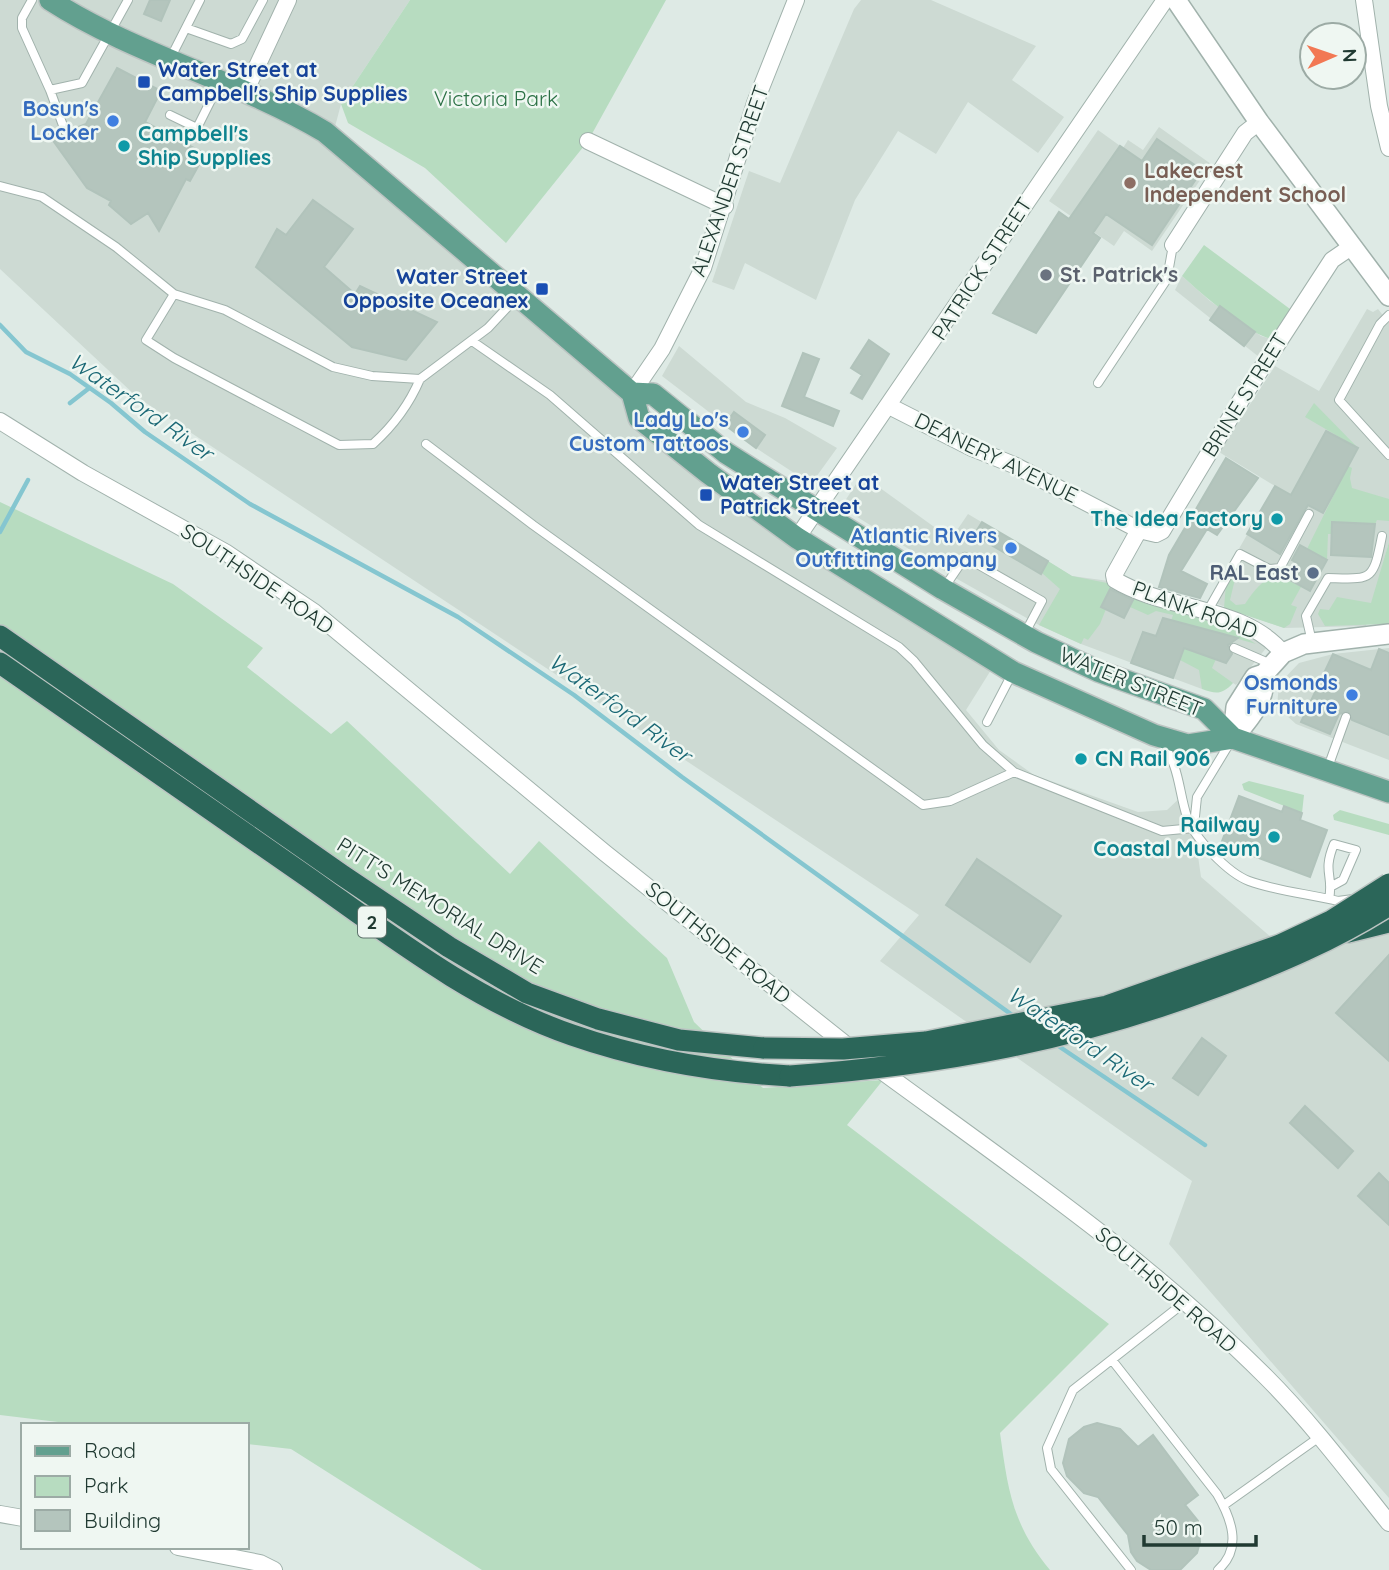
<svg xmlns="http://www.w3.org/2000/svg" width="1389" height="1570" viewBox="0 0 1389 1570" font-family="Quicksand,sans-serif">
<rect width="100%" height="100%" fill="#deeae5"/>
<path fill="#cddad3" d="M0 0H410L341 104 332 138 632 393 639 418 996 662 966 710 999 750 1034 775 1138 812 1167 810 1183 795 1194 828 1201 877 1287 951 1306 963 1389 917V1498L1169 1244 1192 1181 880 961 919 915 137 397 0 269Z
M861 0H931L1036 46 1012 80 1064 117 1038 153 968 102 936 154 898 131 855 200 816 300 745 263 734 290 712 282 749 171 780 183 854 9Z
M1159 127 1211 164 1152 251 1124 231 1114 246 1049 201 1098 130 1123 148 1128 140 1143 150Z
M1182 276 1210 301 1261 336 1271 339 1259 357 1175 290Z
M1367 309 1373 312 1378 309 1389 323V542L1366 626 1284 628 1209 601 1275 486 1219 452 1275 366 1319 391Z
M679 346 746 402 785 418 837 448 811 484 756 448 662 376Z
M862 475 951 539 968 514 1072 576 1109 581 1266 640 1267 647 1236 685 1233 683 1202 689 1081 644 1039 625 959 580 841 507Z
M1389 648V760L1296 724 1277 707 1279 684 1299 663 1333 654Z"/>
<path fill="#b7dcc0" d="M410 0H666L588 141 506 243 425 168 348 123 341 104Z
M1204 245 1290 309 1271 339C1245 332 1202 294 1182 276Z
M1314 403 1358 448 1305 417Z
M1348 466 1352 468 1350 478 1352 488 1389 499V521L1377 520 1375 524 1333 522 1332 534H1328L1327 560 1307 549Z
M0 502 173 584 263 648 247 667 331 734 347 721 510 874 539 841 667 958 694 1022 763 1088 883 1080 847 1125 1109 1324 1000 1433C1008 1490 1012 1524 1050 1570H482L291 1449 247 1444V1425H83L0 1415Z
M1389 542V624L1325 626 1318 614 1320 609 1329 610 1337 597 1371 603Z
M1048 561 1072 576 1112 584 1101 606 1106 609 1100 624 1088 640 1084 638 1081 644 1039 625 1060 589 1042 573Z
M1232 573 1236 575 1230 600 1236 605 1245 604C1263 578 1271 570 1301 587L1291 605 1297 607 1290 624 1284 628 1224 608 1226 584Z
M1135 596 1234 630 1256 644 1192 626 1216 659 1212 668 1233 683C1222 695 1216 694 1202 689L1199 670 1180 660 1168 630 1173 615 1156 611 1148 615 1130 607Z
M1249 781 1304 795 1302 813 1244 790 1242 784Z
M1340 810 1389 824V835L1334 820 1333 815Z"/>
<g fill="none" stroke-linecap="round" stroke-linejoin="round">
<path stroke="#85c6d0" stroke-width="4.5" d="M0 325 26 352 70 374 111 403 145 432 250 504 458 617 574 695 682 777 1015 1017
M70 403 88 389
M0 532 28 480
M1054 1043 1205 1145"/>
</g>
<path fill="#b4c5bd" stroke="#b1c3bb" stroke-width="2" d="M150 0H170L161 21 144 14Z
M117 68 161 91 145 122 205 154 190 181 186 179 159 231 148 213 131 224 109 205 111 201 87 188 52 139 60 135 68 137 71 130 86 124Z
M1157 139 1202 170 1152 245 1106 214 1093 233 1100 238 1036 333 993 313 1059 212 1069 219 1120 146 1142 161Z
M313 200 353 229 324 267 355 294 360 286 437 322 406 360 352 347 256 267 277 229 286 235Z
M1220 306 1255 332 1244 346 1210 320Z
M869 340 889 354 862 399 851 393 862 375 851 368Z
M803 353 819 359 804 397 839 411 833 426 782 406Z
M734 412 765 435 756 448 725 425Z
M1326 431 1358 448 1323 513 1308 505 1280 554 1247 534 1275 486 1291 495Z
M1226 458 1258 478 1217 535 1207 529 1181 571 1207 584 1200 598 1159 587 1169 555Z
M982 522 1048 561 1041 574 974 535Z
M1332 522 1375 524 1371 557 1331 555Z
M1300 545 1327 560 1310 591 1290 580 1299 564 1292 560Z
M1110 589 1133 600 1124 618 1101 607Z
M1163 618 1238 638 1228 645 1232 654 1226 663 1184 648 1173 678 1131 663 1143 632 1156 636Z
M1379 649 1389 653V735L1352 720 1348 711 1339 714 1330 734 1301 722 1333 654 1371 670Z
M1239 796 1282 812 1284 806 1302 813 1300 820 1327 830 1310 877 1221 844Z
M977 859 1061 916 1030 962 946 905Z
M1389 955V1061L1336 1013Z
M1202 1038 1226 1056 1198 1095 1173 1078Z
M1305 1106 1353 1151 1338 1168 1290 1123Z
M1379 1173 1389 1183V1225L1358 1196Z
M1097 1423 1120 1429 1138 1447 1153 1435 1198 1495 1185 1505 1198 1521 1200 1542 1197 1553 1180 1570H1151L1137 1561 1131 1552 1128 1535 1098 1497 1084 1493 1067 1476 1063 1463 1069 1439 1084 1427Z"/>
<g fill="none" stroke-linecap="round" stroke-linejoin="round">
<defs>
<path id="service" d="M32 0 22 18V28L50 90 82 83 128 0
M186 28 231 44 242 39 263 0
M170 59 200 0
M50 90 65 131
M170 115 197 128 220 82
M0 186 42 197 116 247 174 294 225 310 333 367 372 376 420 379 488 328 517 297
M174 294 146 340 174 358 339 445 373 444C394 425 409 405 420 379
M1389 315 1380 324 1339 400 1389 455
M472 341 550 395 699 525 899 647 914 661 983 745 1014 772 1162 831 1194 828
M1098 383 1167 279 1173 245
M426 444 533 525 923 805 950 801 1014 772
M944 588 965 557 1042 601 1024 635
M1207 612 1240 554 1269 569 1280 568 1309 514
M1312 642 1306 616 1328 578C1372 579 1373 582 1382 536
M1234 648 1271 664
M987 722 1013 672
M1161 742C1180 766 1178 789 1187 817 1194 838 1228 873 1249 881 1277 891 1309 894 1338 901L1353 899
M1327 770 1346 717
M1194 826 1197 797 1231 741
M1329 899C1334 875 1322 873 1334 844L1356 850 1343 880 1332 886
M1112 1360 1217 1494C1231 1518 1243 1548 1218 1570
M1224 1505 1318 1438
M1131 1570 1051 1469 1047 1448 1073 1390 1185 1302"/>
<path id="minor" d="M1364 0 1379 106 1389 148
M245 92 288 0
M588 141 725 206
M1173 245 1245 133 1259 122
M632 393 662 349 703 268 755 103 796 0
M889 406 972 448 1014 465 1139 530 1156 534 1162 531 1241 400 1332 260 1351 247
M0 421 83 473 225 552 314 612 605 853 854 1051
M1139 530 1114 575 1115 580C1166 611 1243 605 1283 653
M797 538 1165 0
M872 1064C1007 1163 1147 1258 1266 1377 1310 1421 1350 1474 1389 1523
M0 1514 23 1518
M178 1547 260 1563 274 1570"/>
<path id="tertiary" d="M1176 0 1259 122 1389 296
M1233 738 1236 707 1255 677 1264 674 1283 653 1304 644 1389 634
M1233 738C1250 718 1266 701 1264 674"/>
<path id="primary" d="M50 0C135 55 238 80 325 132L632 393
M632 393 653 394 726 453 943 589 1036 642 1098 671 1204 709 1233 738 1389 792
M632 393 639 418 708 473 797 538 1013 672 1154 735 1188 745 1233 738"/>
<path id="motorway" d="M0 636 342 875 449 947 527 993 598 1019 679 1040 764 1048
M0 663C103 734 206 806 309 878 391 936 476 1002 572 1035 641 1059 717 1072 790 1076
M1348 932 1389 922"/>
</defs>
<use href="#service" stroke="#a1b2ac" stroke-width="10"/>
<use href="#minor" stroke="#a1b2ac" stroke-width="18"/>
<use href="#tertiary" stroke="#a1b2ac" stroke-width="22"/>
<use href="#primary" stroke="#bcc4c2" stroke-width="24"/>
<use href="#motorway" stroke="#bcc4c2" stroke-width="24"/>
<use href="#service" stroke="#fff" stroke-width="8"/>
<use href="#minor" stroke="#fff" stroke-width="16"/>
<use href="#tertiary" stroke="#fff" stroke-width="19"/>
<use href="#primary" stroke="#62a08f" stroke-width="21"/>
<use href="#motorway" stroke="#2b6659" stroke-width="21"/>
<defs>
<path id="motorway-bridge" d="M764 1048 843 1049 926 1042 1107 1006 1280 945 1331 921 1389 884
M790 1076C940 1065 1075 1040 1216 987 1277 964 1334 940 1389 905"/>
</defs>
<use href="#motorway-bridge" stroke="#bcc4c2" stroke-width="24" stroke-linecap="butt"/>
<use href="#motorway-bridge" stroke="#2b6659" stroke-width="21"/>
</g>
<g fill="#1a4fb4" stroke="#eff7f2" stroke-width="2.5">
<rect x="137" y="75" width="14" height="14" rx="3.5"/>
<rect x="535" y="282" width="14" height="14" rx="3.5"/>
<rect x="699" y="488" width="14" height="14" rx="3.5"/>
</g>
<g fill="#3f7fe0" stroke="#eff7f2" stroke-width="2.5">
<circle cx="113" cy="121" r="7"/>
<circle cx="743" cy="432" r="7"/>
<circle cx="1011" cy="548" r="7"/>
<circle cx="1352" cy="695" r="7"/>
</g>
<g fill="#0f9aa8" stroke="#eff7f2" stroke-width="2.5">
<circle cx="124" cy="146" r="7"/>
<circle cx="1277" cy="519" r="7"/>
<circle cx="1081" cy="759" r="7"/>
<circle cx="1274" cy="837" r="7"/>
</g>
<circle fill="#8d6e63" stroke="#eff7f2" stroke-width="2.5" cx="1130" cy="183" r="7"/>
<circle fill="#6b7280" stroke="#eff7f2" stroke-width="2.5" cx="1046" cy="275" r="7"/>
<circle fill="#5c6f8a" stroke="#eff7f2" stroke-width="2.5" cx="1313" cy="573" r="7"/>
<g text-anchor="middle" stroke-width="5" stroke-linejoin="round" paint-order="stroke">
<rect fill="#eff7f2" stroke="#5e736c" stroke-width="2" x="358" y="906.5" width="28" height="31" rx="5"/>
<g font-size="19" font-weight="bold" fill="#203a32">
<text x="372" y="929">2</text>
</g>
<g font-size="21" font-weight="bold" fill="#164399" stroke="#eff7f2" text-anchor="start">
<text x="158" y="77">Water Street at<tspan x="158" dy="24">Campbell's Ship Supplies</tspan></text>
<text x="528" y="284" text-anchor="end">Water Street<tspan x="528" dy="24">Opposite Oceanex</tspan></text>
<text x="720" y="490">Water Street at<tspan x="720" dy="24">Patrick Street</tspan></text>
</g>
<g font-size="21" fill="#2a7044" stroke="#eff7f2">
<text x="496" y="106">Victoria Park</text>
</g>
<g font-size="21" font-weight="bold" fill="#366cbe" stroke="#eff7f2" text-anchor="end">
<text x="99" y="116">Bosun's<tspan x="99" dy="24">Locker</tspan></text>
<text x="729" y="427">Lady Lo's<tspan x="729" dy="24">Custom Tattoos</tspan></text>
<text x="997" y="543">Atlantic Rivers<tspan x="997" dy="24">Outfitting Company</tspan></text>
<text x="1338" y="690">Osmonds<tspan x="1338" dy="24">Furniture</tspan></text>
</g>
<g font-size="21" font-weight="bold" fill="#0d838f" stroke="#eff7f2" text-anchor="start">
<text x="138" y="141">Campbell's<tspan x="138" dy="24">Ship Supplies</tspan></text>
<text x="1263" y="526" text-anchor="end">The Idea Factory</text>
<text x="1095" y="766">CN Rail 906</text>
<text x="1260" y="832" text-anchor="end">Railway<tspan x="1260" dy="24">Coastal Museum</tspan></text>
</g>
<g font-size="21" font-weight="bold" fill="#785e54" stroke="#eff7f2" text-anchor="start">
<text x="1144" y="178">Lakecrest<tspan x="1144" dy="24">Independent School</tspan></text>
</g>
<g font-size="21" fill="#203a32" stroke="#eff7f2">
<text transform="translate(730 181) rotate(-71)" y="7">ALEXANDER STREET</text>
<text transform="translate(982 269) rotate(-57)" y="7">PATRICK STREET</text>
<text transform="translate(1245 395) rotate(-58)" y="7">BRINE STREET</text>
<text transform="translate(996 458) rotate(26)" y="7">DEANERY AVENUE</text>
<text transform="translate(257 579) rotate(34)" y="7">SOUTHSIDE ROAD</text>
<text transform="translate(1195 610) rotate(20)" y="7">PLANK ROAD</text>
<text transform="translate(1131 682) rotate(22)" y="7">WATER STREET</text>
<text transform="translate(440 906) rotate(32)" y="7">PITT'S MEMORIAL DRIVE</text>
<text transform="translate(718 943) rotate(39)" y="7">SOUTHSIDE ROAD</text>
<text transform="translate(1166 1290) rotate(41)" y="7">SOUTHSIDE ROAD</text>
</g>
<g font-size="21" font-weight="bold" fill="#5b616d" stroke="#eff7f2" text-anchor="start">
<text x="1060" y="282">St. Patrick's</text>
</g>
<g font-size="21" font-weight="bold" fill="#4e5e75" stroke="#eff7f2" text-anchor="end">
<text x="1299" y="580">RAL East</text>
</g>
<g font-size="23" font-style="italic" fill="#1a6875" stroke="#eff7f2">
<text transform="translate(141 407) rotate(35)" y="8">Waterford River</text>
<text transform="translate(620 708) rotate(36)" y="8">Waterford River</text>
<text transform="translate(1080 1039) rotate(34)" y="8">Waterford River</text>
</g>
</g>
<rect x="21" y="1423" width="228" height="126" fill="#eff7f2" stroke="#9caba5" stroke-width="2"/>
<rect x="35" y="1446" width="35" height="10" fill="#62a08f" stroke="#9caba5" stroke-width="2"/>
<text x="84" y="1458" font-size="21" fill="#203a32">Road</text>
<rect x="35" y="1476" width="35" height="21" fill="#b7dcc0" stroke="#9caba5" stroke-width="2"/>
<text x="84" y="1493" font-size="21" fill="#203a32">Park</text>
<rect x="35" y="1510" width="35" height="21" fill="#b4c5bd" stroke="#9caba5" stroke-width="2"/>
<text x="84" y="1528" font-size="21" fill="#203a32">Building</text>
<g transform="translate(1333 56) rotate(88)"><circle r="33" fill="#eff7f2" stroke="#9caba5" stroke-width="2"/>
<path d="M0-5L12 26L0 18L-12 26Z" fill="#f27854"/>
<text y="-10" font-size="19" font-weight="bold" text-anchor="middle" fill="#203a32">N</text>
</g>
<path d="M1144 1535v10h112v-10" fill="none" stroke="#203a32" stroke-width="3.5"/>
<text x="1154" y="1535" font-size="21" fill="#203a32" stroke="#eff7f2" stroke-width="5" paint-order="stroke">50 m</text>
</svg>
